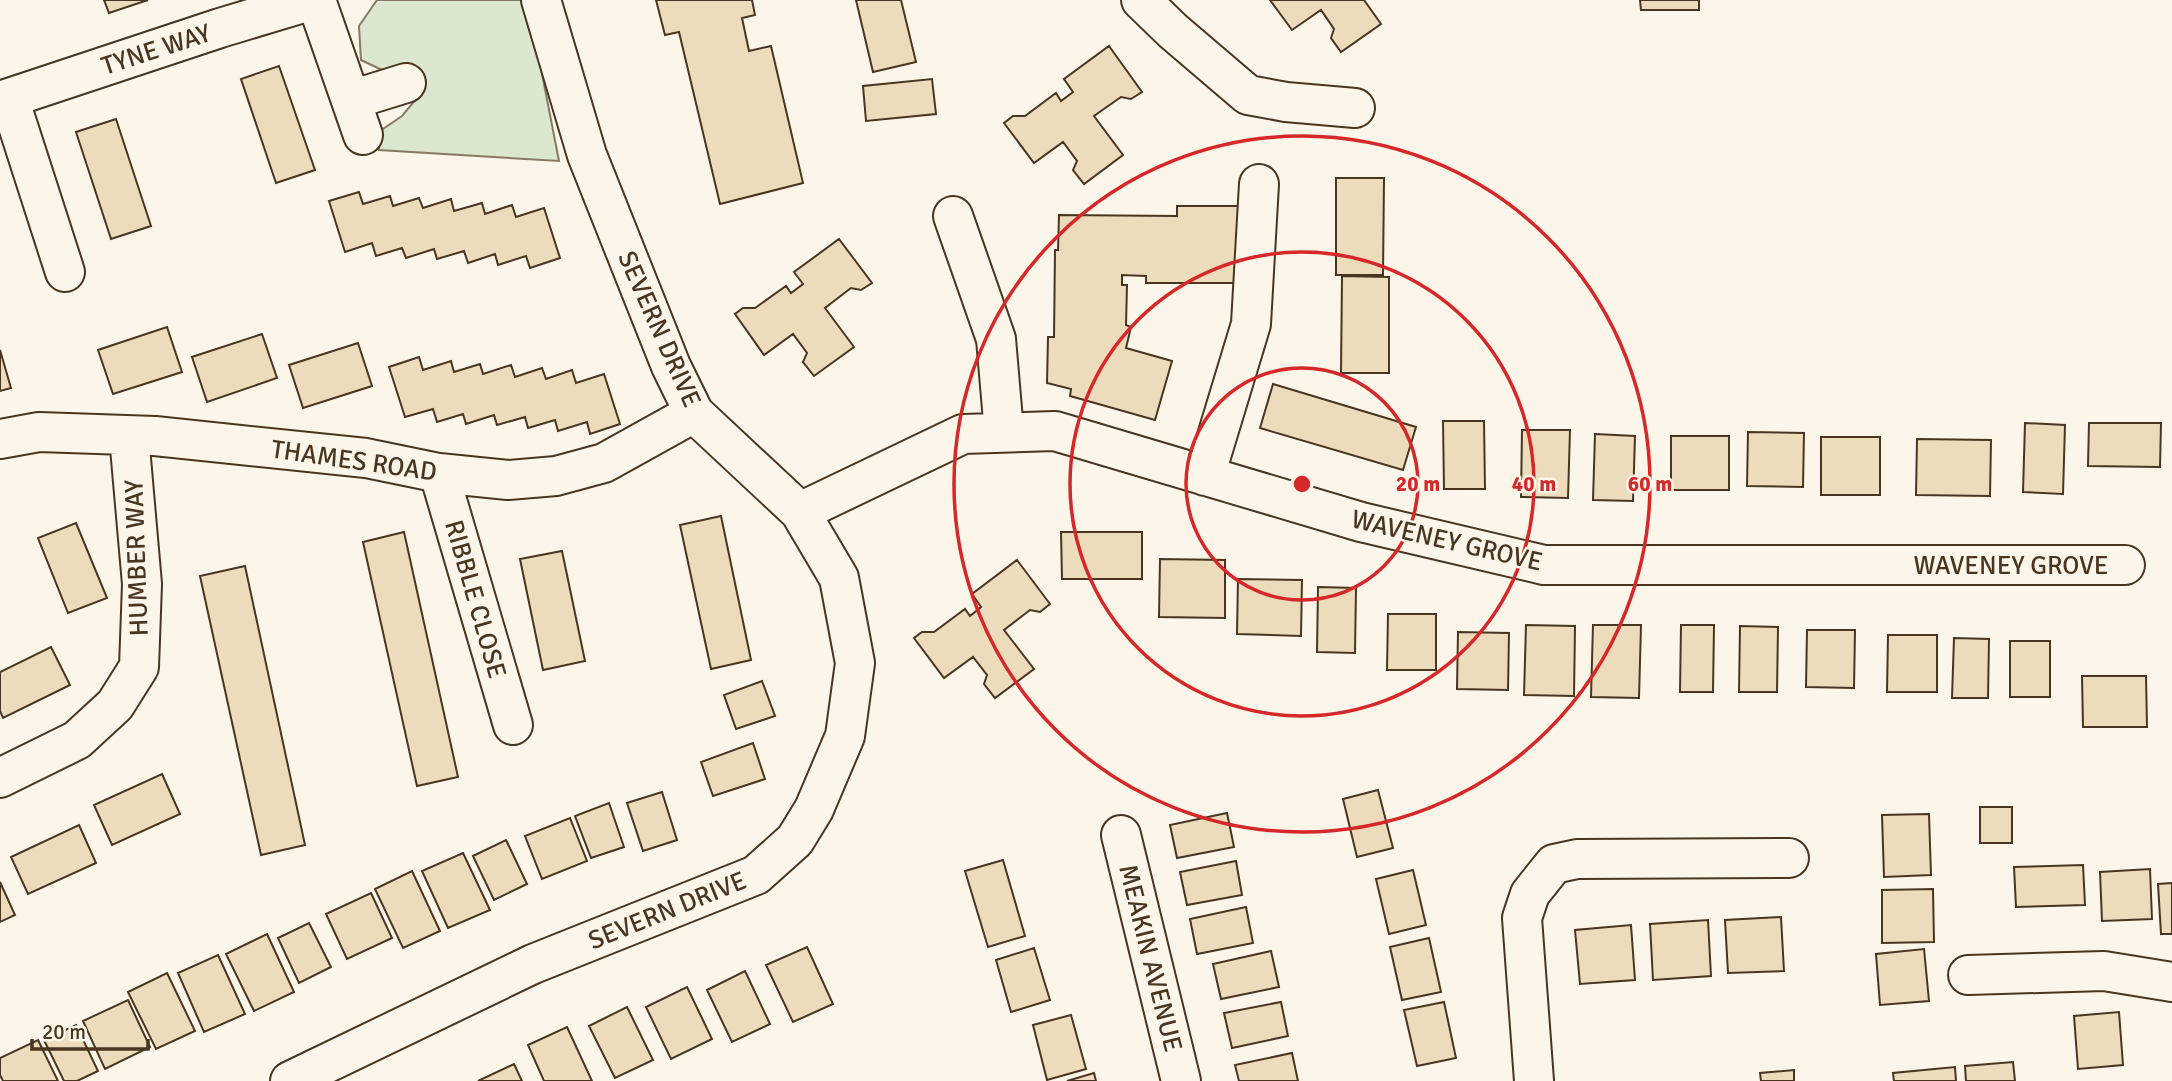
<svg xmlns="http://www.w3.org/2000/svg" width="2172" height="1081" viewBox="0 0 2172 1081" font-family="Signika,sans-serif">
<rect width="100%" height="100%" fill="#fbf6e9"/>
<path fill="#dce7d0" stroke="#887966" stroke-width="2" d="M377 0H522L536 43 559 161 379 150 380 131 402 116 422 92 408 73 382 70 361 60 359 26Z"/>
<path fill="#ecdcbc" stroke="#4a3520" stroke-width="2" d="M104 0H148L109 13Z
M656 0H752L755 15 742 18 749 51 771 46 803 183 720 204 679 32 665 35Z
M856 0H901L916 62 873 72Z
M1270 0H1364L1381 24 1341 52 1331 38 1334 29 1321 10 1292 30Z
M1640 0H1699V10H1641Z
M1109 46 1142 92 1131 99 1121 97 1094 116 1123 155 1084 184 1073 170 1077 161 1063 142 1034 163 1004 123 1013 116H1025L1056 93 1061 101 1073 92 1064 79Z
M279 66 315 170 276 183 241 79Z
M932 79 936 114 866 121 863 86Z
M116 119 151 226 111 239 76 132Z
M1336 178H1384L1383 275H1336Z
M359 192 363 204 390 196 393 206 419 198 423 208 451 199 454 211 482 203 485 214 512 205 516 217 544 208 560 258 530 268 526 256 498 265 495 254 468 263 464 251 437 259 434 249 406 258 402 248 376 256 372 243 345 252 329 201Z
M1177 206H1240L1239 283H1146V276L1122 275V285H1127L1126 325 1131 327 1126 348 1172 361 1155 420 1070 396 1071 389 1047 383 1048 337H1054L1055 250H1058L1059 215 1177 216Z
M839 239 872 283 861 290 851 288 825 308 854 347 814 376 803 362 807 353 793 334 764 355 735 314 743 308H755L786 286 791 293 803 284 794 272Z
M1342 276 1389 277V373H1341Z
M167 327 182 372 113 394 98 350Z
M262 334 277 378 207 402 192 357Z
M358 343 372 386 303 408 289 365Z
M0 350 11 388 0 391Z
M419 357 423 370 451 361 454 372 480 364 483 374 511 365 515 377 542 368 546 379 572 370 576 383 604 374 620 424 590 434 587 422 558 431 555 420 528 428 525 417 497 425 494 415 466 424 463 414 437 422 433 409 405 417 389 367Z
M1273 384 1416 427 1403 470 1260 428Z
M1443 421H1484L1485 489H1444Z
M2025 423 2065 425 2063 494 2023 492Z
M2089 423H2161L2160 467 2088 466Z
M1522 430H1570L1568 498 1521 497Z
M1748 432 1804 433 1803 487 1747 486Z
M1595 434 1635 436 1633 501 1593 500Z
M1671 436H1729V490H1671Z
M1821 437H1880V495H1821Z
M1917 439 1991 440 1990 496 1916 495Z
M721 516 751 660 711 669 680 525Z
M76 523 107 598 68 613 38 538Z
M404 532 458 777 417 786 363 542Z
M1061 532H1142V579H1062Z
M562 551 585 661 543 670 520 559Z
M1160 559 1225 560V618L1159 617Z
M1017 560 1050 604 1040 612 1030 610 1004 630 1034 669 995 698 984 684 987 675 973 657 944 678 914 638 922 632H934L965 609 970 616 981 607 972 594Z
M245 566 305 845 261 855 200 576Z
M1238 579 1302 580 1301 636 1237 634Z
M1318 587 1356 588 1355 653 1317 652Z
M1388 614H1436V670H1387Z
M1526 625 1575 626 1574 696 1524 695Z
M1593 625H1641L1639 698 1591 697Z
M1681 625H1714L1713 692H1680Z
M1740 626 1778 627 1777 692H1739Z
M1807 630H1855L1854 688 1806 687Z
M1458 632 1509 633 1508 690 1457 689Z
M1888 635H1937V692H1887Z
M1954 638 1989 639 1988 698H1952Z
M2010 641H2050V697H2010Z
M51 647 70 685 3 718 0 711V672Z
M2082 676H2146L2147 727H2083Z
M762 681 775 716 736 729 724 695Z
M753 743 765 779 713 796 701 762Z
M162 774 180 814 112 845 94 805Z
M1378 790 1393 848 1357 857 1343 799Z
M662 792 677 840 643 851 627 803Z
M609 803 624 847 591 858 575 816Z
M1980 807H2012V843H1980Z
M1227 813 1234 847 1177 858 1170 825Z
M1929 814 1931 875 1884 877 1882 815Z
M570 818 587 861 542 879 525 836Z
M79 825 96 863 28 894 11 857Z
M506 840 527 884 494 900 473 856Z
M463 853 490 910 448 928 422 871Z
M1003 860 1025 936 988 947 965 871Z
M1236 861 1242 895 1187 905 1180 872Z
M2083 865 2085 905 2016 907 2014 867Z
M2150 869 2152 919 2102 921 2100 872Z
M1413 870 1426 925 1389 934 1376 879Z
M412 871 440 931 403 948 375 889Z
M0 882 15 915 0 922Z
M2172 883V934H2161L2158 884Z
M1933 889 1934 942 1882 943V890Z
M371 893 392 938 347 959 326 914Z
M1246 907 1253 943 1197 954 1190 919Z
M1781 917 1784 971 1728 973 1725 920Z
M1708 920 1711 976 1653 980 1650 924Z
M309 923 331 967 299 983 278 938Z
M1631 925 1635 980 1580 984 1575 930Z
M267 934 294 992 254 1011 226 954Z
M1429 938 1441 992 1402 1000 1390 947Z
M807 947 833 1004 793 1022 766 965Z
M1034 948 1050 1000 1011 1012 996 960Z
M1924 949 1929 1001 1880 1005 1876 954Z
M1271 951 1279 987 1221 999 1213 964Z
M218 955 245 1014 204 1032 178 973Z
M745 971 770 1024 732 1042 707 990Z
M167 973 195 1031 156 1049 128 992Z
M687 987 712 1039 671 1059 646 1007Z
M128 1000 150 1047 105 1069 83 1021Z
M1281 1002 1288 1036 1232 1048 1224 1013Z
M1444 1002 1456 1058 1417 1066 1404 1010Z
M627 1007 653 1060 615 1078 589 1026Z
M2119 1012 2123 1065 2078 1069 2074 1016Z
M1071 1015 1086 1069 1047 1080 1033 1025Z
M76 1025 98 1071 77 1081H64L44 1040Z
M567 1027 592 1081H544L528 1045Z
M38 1040 58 1081H3L0 1075V1058Z
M1292 1053 1298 1081H1239L1235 1065Z
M2013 1062 2015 1081H1966L1965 1066Z
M514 1064 522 1081H478Z
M1955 1067 1956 1081H1894L1893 1073Z
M1794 1070V1081H1761L1760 1073Z
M1094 1073 1096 1081H1067Z"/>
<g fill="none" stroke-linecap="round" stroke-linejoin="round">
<defs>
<path id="minor" d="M316 0 363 135
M1141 0 1173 31 1248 95 1286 102 1355 108
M9 98 65 272
M351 100 406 83
M0 101 220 28 313 0
M953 216 996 339 1004 432
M0 439 39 432 155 436 366 458 439 473 508 480 556 476 604 463 694 413
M439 473 513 725
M1205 476 1251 324 1259 184
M800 512 963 434 1055 431 1361 522 1544 565H2125
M0 778 77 740 115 705 139 667 142 584 129 436
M1121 835 1181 1081
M1968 975 2104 971 2172 982
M290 1081 533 964 756 875 795 840 814 809 845 736 855 663 839 578 800 512 694 413 671 366 587 155 541 0
M1534 1081 1522 918 1530 894 1554 864 1577 859 1789 858"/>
</defs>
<use href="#minor" stroke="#4a3520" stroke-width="42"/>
<use href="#minor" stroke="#fbf6e9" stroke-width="38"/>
</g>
<g fill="none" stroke="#d62828" stroke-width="3.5">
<circle cx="1302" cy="484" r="116"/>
<circle cx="1302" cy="484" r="232"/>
<circle cx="1302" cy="484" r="348"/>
</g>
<g text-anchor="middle" stroke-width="5" stroke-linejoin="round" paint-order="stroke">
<g font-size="26" fill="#4a3520" stroke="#fbf6e9">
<text transform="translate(156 49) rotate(-18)" y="9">TYNE WAY</text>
<text transform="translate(660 329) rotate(66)" y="9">SEVERN DRIVE</text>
<text transform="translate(354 460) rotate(8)" y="9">THAMES ROAD</text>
<text transform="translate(1447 540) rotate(13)" y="9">WAVENEY GROVE</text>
<text transform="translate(136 558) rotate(-92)" y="9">HUMBER WAY</text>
<text x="2011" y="574">WAVENEY GROVE</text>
<text transform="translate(476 599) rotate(74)" y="9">RIBBLE CLOSE</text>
<text transform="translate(667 910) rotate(-22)" y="9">SEVERN DRIVE</text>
<text transform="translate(1151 958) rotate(76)" y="9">MEAKIN AVENUE</text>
</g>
</g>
<circle cx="1302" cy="484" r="10" fill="#d62828" stroke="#fbf6e9" stroke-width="3.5"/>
<g font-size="21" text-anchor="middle" font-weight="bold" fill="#d62828" stroke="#fbf6e9" stroke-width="5" stroke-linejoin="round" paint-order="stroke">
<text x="1418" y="491">20 m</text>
<text x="1534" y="491">40 m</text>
<text x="1650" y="491">60 m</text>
</g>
<path d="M32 1039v10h116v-10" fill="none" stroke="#4a3520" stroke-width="3.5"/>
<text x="42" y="1039" font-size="21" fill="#4a3520" stroke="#fbf6e9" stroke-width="5" paint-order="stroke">20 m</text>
</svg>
